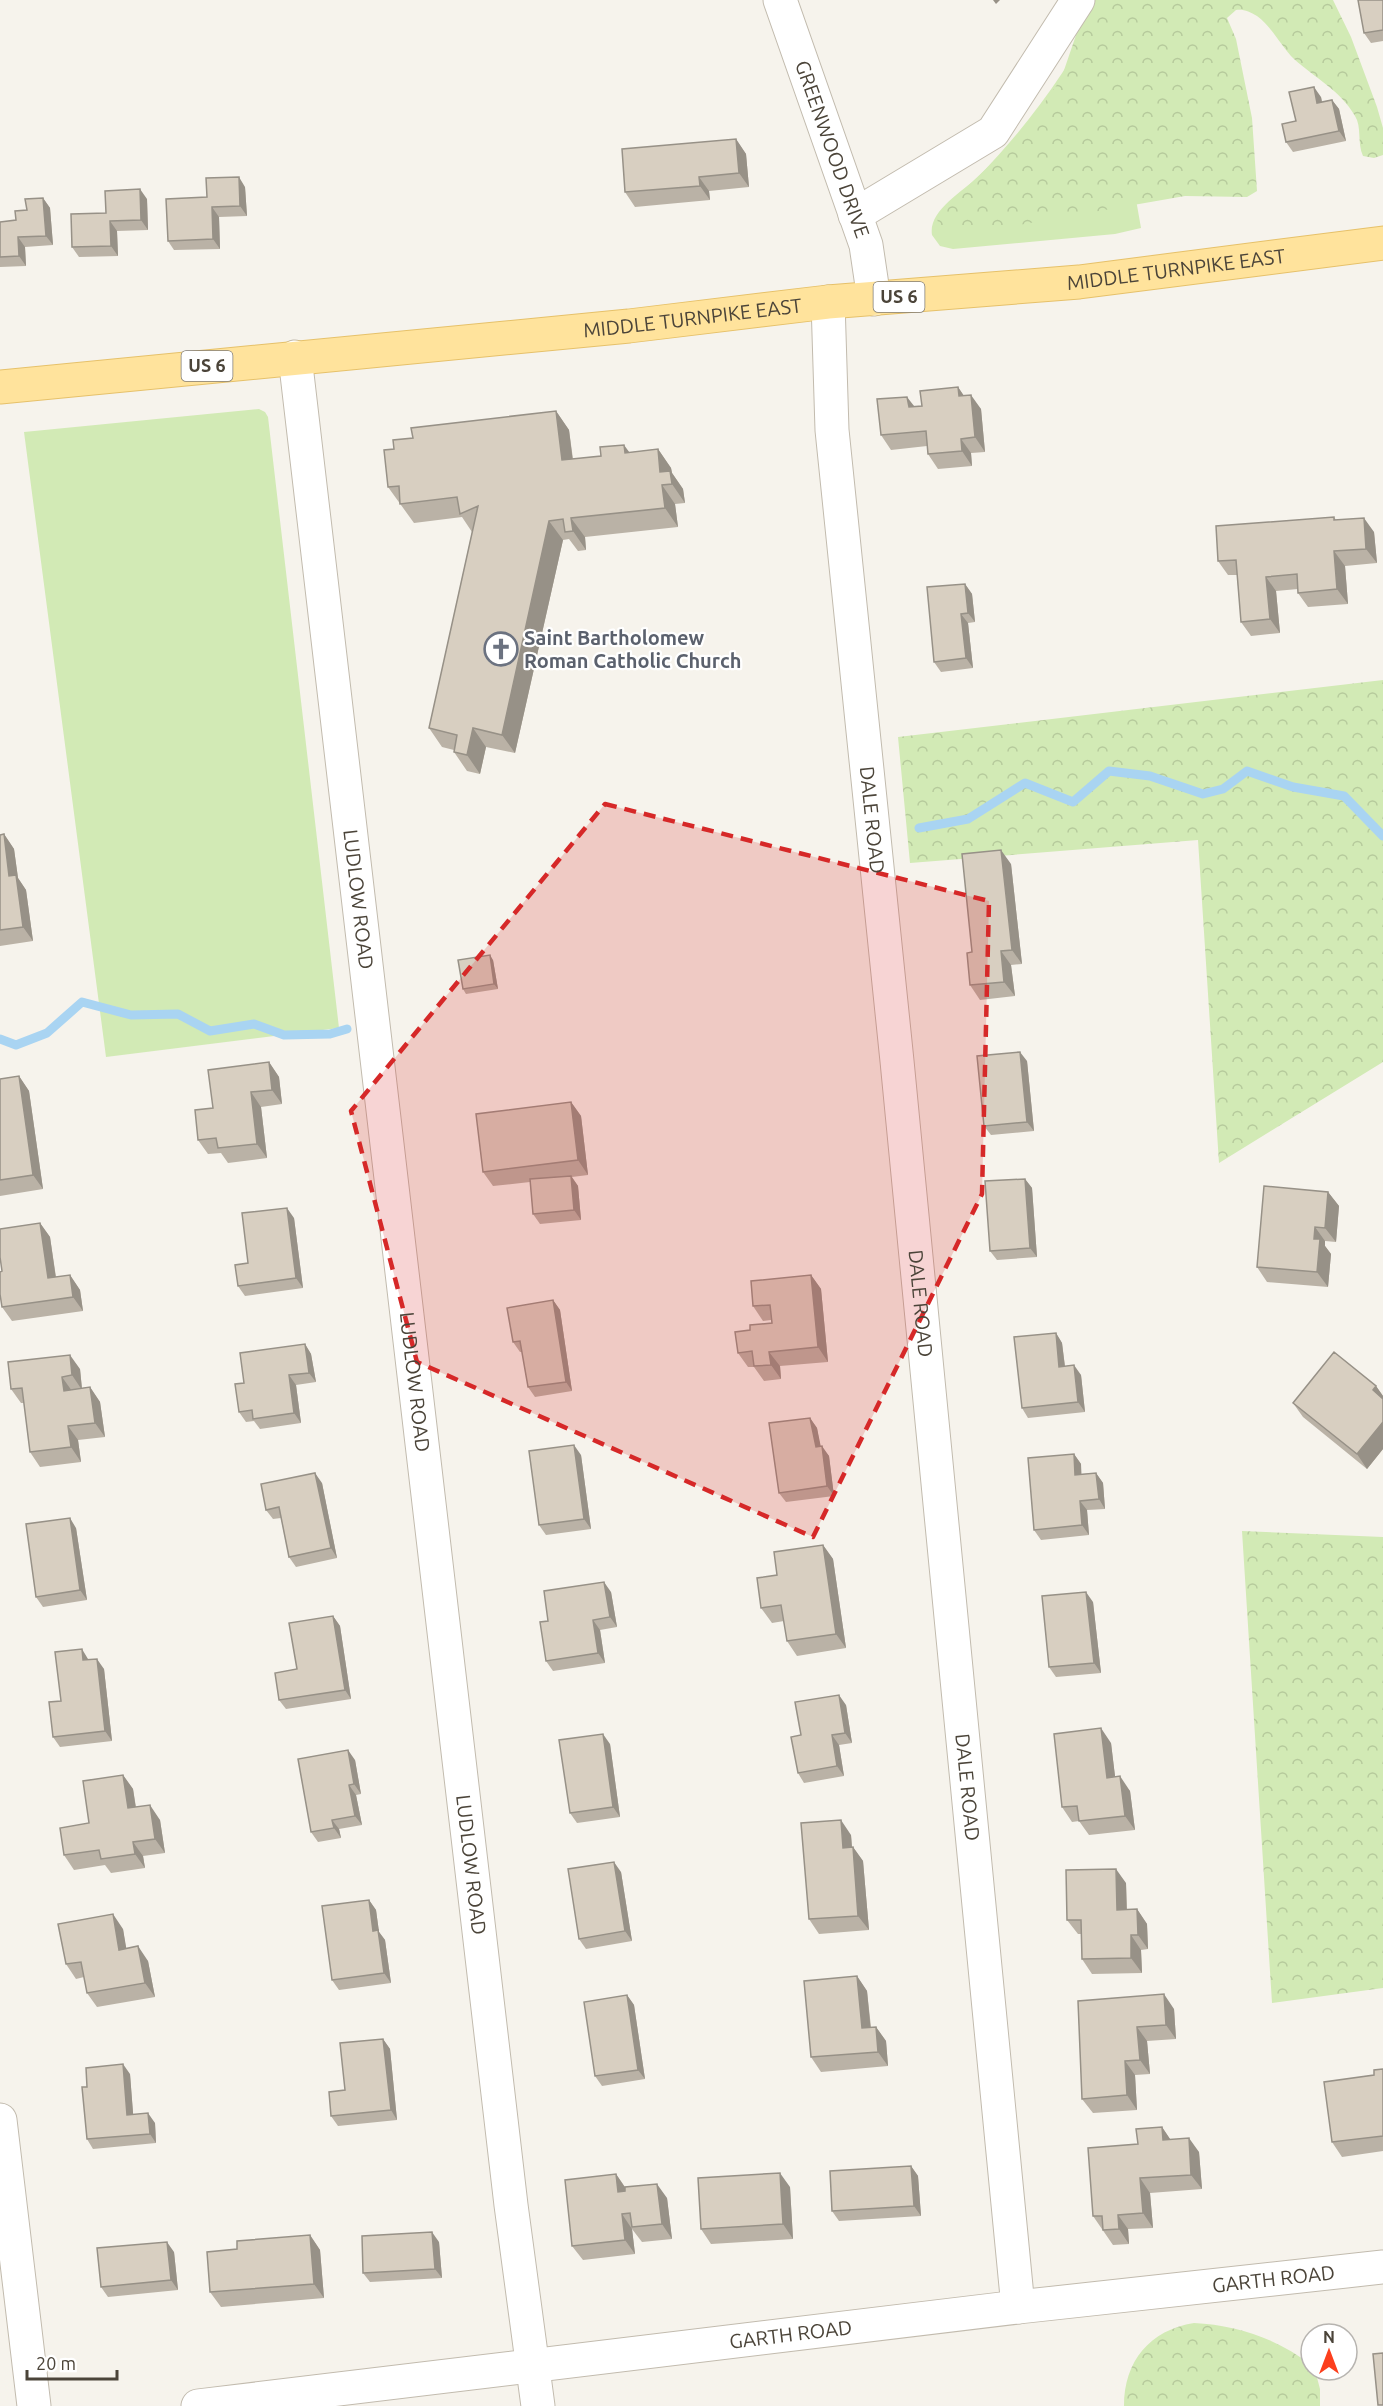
<svg xmlns="http://www.w3.org/2000/svg" width="1383" height="2406" viewBox="0 0 1383 2406" font-family="Ubuntu,sans-serif">
<defs>
<pattern id="forest-crowns" width="20" height="18" patternUnits="userSpaceOnUse" patternTransform="scale(1.5)"><rect width="20" height="18" fill="#d2eab5"/><path d="M2 6a3 3 0 1 1 6 0M12 15a3 3 0 1 1 6 0" fill="none" stroke="#b6ca9c"/></pattern>
</defs>
<rect width="100%" height="100%" fill="#f6f3ec"/>
<path fill="#d2eab5" d="M1102 6 1141 228 1115 234 953 249 940 246 932 235C928 211 962 192 978 177 1028 126 1068 70 1102 6Z
M259 409 265 412 268 417 339 1028 106 1057 24 432Z"/>
<path fill="url(#forest-crowns)" d="M1088 0H1333L1351 37 1377 107 1383 128V155L1374 158 1363 156C1357 143 1362 127 1355 116 1340 90 1315 78 1294 59 1281 46 1272 27 1257 16 1250 12 1244 9 1236 10L1227 18 1236 39 1252 118 1257 191 1247 197 1185 196 978 232 939 228 937 218 939 213 1021 136 1061 79Z
M1383 680V1062L1219 1163 1198 840 910 863 898 737Z
M1242 1531 1383 1537V1988L1272 2003Z
M1194 2323C1236 2325 1279 2339 1311 2365V2370H1315L1320 2389V2406H1124C1124 2361 1150 2330 1194 2323Z"/>
<g fill="none" stroke-linecap="round" stroke-linejoin="round">
<path stroke="#a9d4f2" stroke-width="9" d="M919 828 968 819 1025 783 1073 802 1109 771 1150 776 1203 794 1223 789 1247 771 1293 787 1344 796 1383 836
M0 1039 16 1045 47 1033 82 1002 131 1015 178 1014 210 1031 254 1024 284 1035 330 1034 347 1029"/>
<defs>
<g id="street">
<path id="s1" d="M780 0 866 245 874 299"/>
<path d="M855 215 993 132 1078 0"/>
<path id="s2" d="M828 302 832 430 897 1061 1018 2307"/>
<path id="s3" d="M295 357 511 2205 538 2406"/>
<path d="M0 2120 34 2406"/>
<path id="s4" d="M198 2406 1018 2307 1383 2267"/>
</g>
<g id="primary">
<path id="s5" d="M0 387 629 326 828 302 1079 282 1383 243"/>
</g>
</defs>
<use href="#street" stroke="#c2bbae" stroke-width="35"/>
<use href="#primary" stroke="#e6c16a" stroke-width="35"/>
<use href="#street" stroke="#fff" stroke-width="33"/>
<use href="#primary" stroke="#ffe39c" stroke-width="33"/>
</g>
<path fill="#bab2a6" d="M1383 0V41L1371 43 1364 33Z
M1321 97 1322 102 1332 100 1339 109 1346 141 1293 152 1286 142 1296 121Z
M736 139 746 154 749 187 709 191 710 200 635 207 625 192Z
M245 187 247 216 219 217 220 249 174 250 168 241 207 197Z
M43 198 50 208 53 245 25 247 26 266 0 267V222L16 220 27 210Z
M147 199 148 230 117 231 118 256 79 257 72 247 106 213Z
M958 387 964 396 981 409 985 452 971 453 972 466 938 469 928 454 927 446 891 450 881 435 915 407 922 406Z
M556 411 569 430 573 459 658 449 671 468 672 473 683 489 685 503 675 504 678 527 585 537 586 550 578 551 569 539 563 540 515 753 486 747 480 774 467 771 454 752V750L442 747 429 728 472 532 462 517 414 523 388 487 413 438Z
M1334 517 1336 520 1374 532 1377 563 1345 566 1348 604 1308 607 1298 593V589L1276 591 1280 633 1251 636 1241 622 1237 575H1228L1218 561Z
M965 584 972 594 975 622 968 623 973 668 941 672 934 662Z
M4 834 14 849 18 878 26 890 33 941 0 946V835Z
M1011 864 1022 964 1011 965 1015 996 980 1000 970 985Z
M493 960 498 989 466 994 463 989Z
M1027 1061 1034 1131 991 1135 984 1126Z
M269 1062 279 1077 282 1104 261 1107 267 1158 228 1163 221 1153 208 1154 198 1140 213 1108Z
M19 1076 29 1091 43 1189 0 1196V1079Z
M571 1102 581 1116 588 1175 572 1177 578 1186 581 1220 540 1224 533 1214 530 1182 493 1186 483 1172Z
M1025 1179 1032 1188 1037 1257 997 1260 990 1251Z
M1328 1192 1339 1206 1336 1242 1325 1241V1246L1331 1254 1328 1287 1267 1282 1257 1267Z
M294 1218 303 1288 245 1296 238 1286 248 1263Z
M40 1223 50 1237 56 1277 70 1275 80 1290 83 1311 12 1321 2 1307V1271Z
M811 1275 821 1289 828 1362 780 1366 781 1379 764 1381 754 1367H748L738 1353 750 1330 772 1323 771 1320 763 1321 753 1306Z
M553 1300 560 1310 572 1391 535 1397 528 1387 522 1352H520L513 1342Z
M1056 1333 1062 1343 1065 1366 1081 1375 1085 1412 1028 1418 1022 1408Z
M305 1344 311 1354 316 1382 296 1385 301 1423 260 1429 254 1421 246 1422 239 1412 244 1383Z
M80 1369 82 1388 90 1387 100 1402 105 1437 78 1440 81 1462 40 1467 30 1452 24 1403H21L11 1389Z
M1376 1386 1383 1396V1449L1367 1469 1303 1417 1293 1403Z
M810 1418 817 1428 820 1446 829 1456 834 1496 786 1502 779 1493Z
M1074 1454 1081 1464V1474L1096 1473 1103 1483 1105 1509 1087 1510 1089 1535 1041 1540 1034 1530Z
M581 1455 591 1529 546 1535 539 1525Z
M322 1483 337 1558 296 1567 289 1557 281 1518 273 1519 266 1510Z
M76 1528 87 1600 43 1607 36 1597Z
M823 1545 833 1559 846 1648 797 1656 787 1641 784 1621 772 1623 761 1608 777 1575Z
M611 1592 617 1627 600 1630 605 1663 553 1671 546 1661 548 1621Z
M1093 1602 1101 1673 1056 1677 1049 1667Z
M333 1616 340 1626 351 1699 286 1709 279 1700Z
M88 1659 89 1660 104 1669 112 1741 60 1747 53 1737 61 1701Z
M846 1705 852 1743 839 1745 844 1776 804 1783 798 1773 801 1735Z
M1111 1743 1115 1777 1130 1791 1135 1830 1089 1835 1079 1821 1072 1822 1062 1807Z
M610 1744 620 1817 577 1823 570 1813Z
M355 1760 361 1794 356 1795 362 1825 339 1829 341 1838 318 1842 311 1832Z
M123 1775 133 1789 136 1807 160 1820 165 1853 143 1856 145 1868 111 1873 105 1865 74 1870 64 1855 89 1823Z
M851 1835 852 1847H853L863 1861 869 1930 819 1934 809 1919Z
M621 1872 632 1941 586 1949 579 1939Z
M1126 1883 1127 1909H1137L1147 1924 1148 1949 1141 1950 1142 1973 1092 1974 1082 1959 1081 1934H1078L1067 1920Z
M369 1900 376 1910 379 1932 385 1940 391 1983 339 1990 332 1980Z
M123 1929 126 1949 148 1961 155 1997 97 2007 87 1993 84 1977 76 1979 66 1964Z
M857 1976 867 1991 871 2027H876L886 2041 888 2066 821 2072 811 2057Z
M627 1995 634 2005 645 2079 602 2086 595 2076Z
M1078 2001 1174 2009 1176 2039 1147 2041 1150 2074 1135 2075 1137 2110 1093 2113 1082 2099Z
M383 2039 390 2049 397 2120 338 2126 331 2116 345 2090Z
M1383 2069V2151L1342 2157 1332 2142 1374 2075Z
M130 2074 133 2114 155 2123 156 2143 93 2149 87 2139V2087Z
M1162 2127 1170 2139 1199 2152 1202 2189 1150 2193 1153 2228 1128 2229 1129 2244 1113 2245 1093 2216 1138 2144Z
M911 2166 918 2176 921 2216 839 2221 832 2211Z
M616 2174 625 2187 667 2198 672 2239 642 2242 632 2229 635 2254 583 2260 572 2246Z
M790 2187 793 2239 711 2244 701 2229Z
M310 2235 320 2250 324 2298 221 2307 210 2292 237 2249Z
M439 2242 442 2278 370 2282 363 2273Z
M174 2252 178 2290 108 2297 101 2287Z"/>
<path fill="#979187" d="M993 0H1000L996 4Z
M1314 87 1321 97 1324 113 1317 103Z
M1332 100 1339 109 1346 141 1339 131Z
M736 139 746 154 749 187 739 173Z
M239 177 245 187 247 216 240 206Z
M699 177 709 191 710 200 700 186Z
M140 189 147 199 148 230 141 220Z
M43 198 50 208 53 245 46 236Z
M212 207 219 217 220 249 213 239Z
M110 221 117 231 118 256 111 246Z
M18 237 25 247 26 266 19 256Z
M958 387 968 402 959 396Z
M971 395 981 409 985 452 975 437Z
M907 397 918 411 909 407Z
M556 411 569 430 575 479 562 460Z
M961 439 971 453 972 466 962 451Z
M624 445 638 464 625 453Z
M658 449 671 468 672 473 683 489 685 503 672 484 660 472Z
M662 485 675 504 678 527 665 508Z
M571 518 585 537 586 550 573 531Z
M1364 518 1374 532 1377 563 1366 549Z
M549 521 563 540 515 753 502 735Z
M1334 551 1345 566 1348 604 1337 589Z
M1266 577 1276 591 1280 633 1270 619Z
M965 584 972 594 975 622 968 613Z
M961 614 968 623 973 668 966 658Z
M473 728 486 747 480 774 467 755Z
M4 834 14 849 18 878 26 890 33 941 23 927 9 876Z
M1001 850 1011 864 1022 964 1012 950Z
M1001 951 1011 965 1015 996 1004 982Z
M490 955 493 960 498 989 494 984Z
M1020 1052 1027 1061 1034 1131 1027 1122Z
M269 1062 279 1077 282 1104 272 1090Z
M19 1076 29 1091 43 1189 33 1175Z
M251 1092 261 1107 267 1158 257 1144Z
M571 1102 581 1116 588 1175 578 1160Z
M571 1176 578 1186 581 1220 574 1210Z
M1025 1179 1032 1188 1037 1257 1030 1248Z
M1328 1192 1339 1206 1336 1242 1325 1228Z
M287 1208 294 1218 303 1288 296 1278Z
M40 1223 50 1237 58 1293 48 1278Z
M1315 1227 1325 1241V1246L1331 1254 1328 1287 1317 1272 1314 1239Z
M70 1275 80 1290 83 1311 73 1297Z
M811 1275 821 1289 828 1362 818 1347Z
M553 1300 560 1310 572 1391 566 1382Z
M1056 1333 1062 1343 1066 1376 1059 1367Z
M305 1344 311 1354 316 1382 309 1373Z
M769 1352 780 1366 781 1379 771 1365Z
M70 1355 80 1369 82 1390 72 1375Z
M1074 1365 1081 1375 1085 1412 1078 1402Z
M289 1375 296 1385 301 1423 294 1413Z
M62 1377 72 1391H64Z
M1376 1386 1383 1396V1404L1373 1390Z
M90 1387 100 1402 105 1437 95 1423Z
M810 1418 817 1428 823 1457 816 1447Z
M1383 1422V1449L1367 1469 1357 1454Z
M68 1426 78 1440 81 1462 71 1447Z
M574 1445 581 1455 591 1529 584 1519Z
M822 1446 829 1456 834 1496 827 1486Z
M1074 1454 1081 1464 1082 1485 1075 1475Z
M315 1473 322 1483 337 1558 331 1548Z
M1096 1473 1103 1483 1105 1509 1099 1499Z
M1080 1501 1087 1510 1089 1535 1082 1525Z
M70 1518 76 1528 87 1600 80 1590Z
M823 1545 833 1559 846 1648 836 1634Z
M604 1582 611 1592 617 1627 610 1617Z
M1086 1592 1093 1602 1101 1673 1094 1663Z
M333 1616 340 1626 351 1699 345 1690Z
M593 1620 600 1630 605 1663 598 1653Z
M82 1649 88 1659 90 1670 83 1660Z
M97 1659 104 1669 112 1741 105 1731Z
M839 1695 846 1705 852 1743 845 1733Z
M1101 1728 1111 1743 1117 1792 1107 1778Z
M603 1734 610 1744 620 1817 613 1807Z
M832 1735 839 1745 844 1776 837 1766Z
M348 1750 355 1760 361 1794 354 1784Z
M123 1775 133 1789 138 1823 128 1808Z
M1120 1776 1130 1791 1135 1830 1125 1816Z
M349 1785 356 1795 362 1825 355 1816Z
M150 1805 160 1820 165 1853 155 1839Z
M332 1820 339 1829 341 1838 334 1828Z
M841 1820 851 1835 853 1862 843 1848Z
M133 1842 143 1856 145 1868 135 1854Z
M853 1847 863 1861 869 1930 858 1916Z
M614 1862 621 1872 632 1941 625 1931Z
M1116 1869 1126 1883 1127 1924 1117 1910Z
M369 1900 376 1910 379 1932 385 1940 391 1983 384 1973 373 1931Z
M1137 1909 1147 1924 1148 1949 1138 1935Z
M113 1914 123 1929 129 1964 119 1950Z
M1131 1935 1141 1950 1142 1973 1131 1958Z
M138 1946 148 1961 155 1997 145 1983Z
M857 1976 867 1991 872 2043 862 2028Z
M1164 1994 1174 2009 1176 2039 1166 2025Z
M627 1995 634 2005 645 2079 638 2070Z
M876 2027 886 2041 888 2066 878 2052Z
M1137 2027 1147 2041 1150 2074 1140 2060Z
M383 2039 390 2049 397 2120 391 2110Z
M1125 2061 1135 2075 1137 2110 1127 2095Z
M123 2064 130 2074 134 2125 127 2115Z
M148 2113 155 2123 156 2143 150 2134Z
M1162 2127 1172 2142 1163 2140Z
M1189 2138 1199 2152 1202 2189 1191 2175Z
M911 2166 918 2176 921 2216 914 2206Z
M780 2173 790 2187 793 2239 783 2224Z
M616 2174 626 2189 628 2206 618 2192Z
M1140 2178 1150 2193 1153 2228 1143 2213Z
M657 2184 667 2198 672 2239 662 2224Z
M622 2214 632 2229 635 2254 625 2240Z
M1118 2215 1128 2229 1129 2244 1119 2229Z
M432 2232 439 2242 442 2278 435 2269Z
M310 2235 320 2250 324 2298 314 2284Z
M167 2242 174 2252 178 2290 171 2280Z"/>
<path fill="#d8cfc1" stroke="#979187" stroke-width="1.5" d="M1358 0H1383V30L1364 33Z
M1314 87 1317 103 1332 100 1339 131 1286 142 1282 124 1296 121 1289 92Z
M736 139 739 173 699 177 700 186 625 192 622 149Z
M239 177 240 206 212 207 213 239 168 241 166 199 207 197 206 178Z
M140 189 141 220 110 221 111 246 72 247 71 214 106 213 105 191Z
M43 198 46 236 18 237 19 256 0 257V222L16 220 15 211 27 210 25 199Z
M958 387 959 396 971 395 975 437 961 439 962 451 928 454 926 431 881 435 877 399 907 397 909 407 922 406 920 391Z
M556 411 562 460 601 456 600 447 624 445 625 453 658 449 660 472 670 471 672 484 662 485 665 508 571 518 573 531 565 532 563 519 549 521 502 735 473 728 467 755 454 752 457 735 429 728 478 506 460 514 457 497 400 504 399 486 388 487 384 450 394 449 393 440 413 438 411 428Z
M1334 517V520L1364 518 1366 549 1334 551 1337 589 1298 593 1297 574 1266 577 1270 619 1241 622 1236 560 1218 561 1216 526Z
M965 584 968 613 961 614 966 658 934 662 927 587Z
M4 834 9 876 16 875 23 927 0 930V835Z
M1001 850 1012 950 1001 951 1004 982 970 985 967 953 972 952 962 854Z
M490 955 494 984 463 989 458 960Z
M1020 1052 1027 1122 984 1126 977 1056Z
M269 1062 272 1090 251 1092 257 1144 218 1148 216 1138 198 1140 195 1110 213 1108 208 1070Z
M19 1076 33 1175 0 1180V1079Z
M571 1102 578 1160 483 1172 476 1114Z
M571 1176 574 1210 533 1214 530 1179Z
M1025 1179 1030 1248 990 1251 985 1181Z
M1264 1186 1328 1192 1325 1228 1315 1227 1314 1239H1320L1317 1272 1257 1267Z
M287 1208 296 1278 238 1286 235 1265 248 1263 242 1213Z
M40 1223 48 1278 70 1275 73 1297 2 1307 0 1294V1272L2 1271 0 1257V1229Z
M811 1275 818 1347 769 1352 771 1365 754 1366 752 1351 738 1353 735 1332 750 1330V1325L772 1323 770 1305 753 1306 751 1281Z
M553 1300 566 1382 528 1387 520 1341 513 1342 507 1308Z
M1056 1333 1059 1367 1074 1365 1078 1402 1022 1408 1014 1337Z
M305 1344 309 1373 289 1375 294 1413 253 1419 252 1410 239 1412 235 1384 244 1383 240 1353Z
M1334 1352 1376 1386 1373 1390 1383 1399V1422L1357 1454 1293 1403Z
M70 1355 72 1375 62 1377 64 1391 90 1387 95 1423 68 1426 71 1447 30 1452 22 1388 11 1389 8 1362Z
M810 1418 816 1447 822 1446 827 1486 779 1493 769 1423Z
M574 1445 584 1519 539 1525 529 1451Z
M1074 1454 1075 1475 1096 1473 1099 1499 1080 1501 1082 1525 1034 1530 1028 1458Z
M315 1473 331 1548 289 1557 279 1507 266 1510 261 1484Z
M70 1518 80 1590 36 1597 26 1524Z
M823 1545 836 1634 787 1641 781 1605 761 1608 757 1578 777 1575 774 1552Z
M604 1582 610 1617 593 1620 598 1653 546 1661 540 1622 548 1621 544 1591Z
M1086 1592 1094 1663 1049 1667 1042 1596Z
M333 1616 345 1690 279 1700 275 1673 297 1669 289 1623Z
M82 1649 83 1660 97 1659 105 1731 53 1737 49 1702 61 1701 55 1652Z
M839 1695 845 1733 832 1735 837 1766 798 1773 791 1737 801 1735 795 1702Z
M1101 1728 1107 1778 1120 1776 1125 1816 1079 1821 1077 1806 1062 1807 1054 1734Z
M603 1734 613 1807 570 1813 559 1740Z
M348 1750 354 1784 349 1785 355 1816 332 1820 334 1828 311 1832 298 1759Z
M123 1775 128 1808 150 1805 155 1839 133 1842 135 1854 101 1859 99 1850 64 1855 60 1828 89 1823 83 1781Z
M841 1820 843 1848 853 1847 858 1916 809 1919 801 1823Z
M614 1862 625 1931 579 1939 568 1869Z
M1116 1869 1117 1910 1137 1909 1138 1935H1131V1958L1082 1959 1081 1920H1067L1066 1870Z
M369 1900 373 1931 378 1930 384 1973 332 1980 322 1906Z
M113 1914 119 1950 138 1946 145 1983 87 1993 81 1962 66 1964 58 1924Z
M857 1976 862 2028 876 2027 878 2052 811 2057 804 1981Z
M1164 1994 1166 2025 1137 2027 1140 2060 1125 2061 1127 2095 1082 2099 1078 2001Z
M627 1995 638 2070 595 2076 584 2002Z
M383 2039 391 2110 331 2116 329 2092 345 2090 340 2043Z
M123 2064 127 2115 148 2113 150 2134 87 2139 82 2087H87L86 2068Z
M1383 2069V2136L1332 2142 1324 2082 1374 2075V2070Z
M1162 2127 1163 2140 1189 2138 1191 2175 1140 2178 1143 2213 1118 2215 1119 2229 1103 2230 1102 2216H1093L1088 2148 1138 2144 1136 2129Z
M911 2166 914 2206 832 2211 830 2171Z
M780 2173 783 2224 701 2229 698 2178Z
M616 2174 618 2192 625 2191V2187L657 2184 662 2224 632 2227 630 2213 622 2214 625 2240 572 2246 565 2180Z
M432 2232 435 2269 363 2273 362 2236Z
M310 2235 314 2284 210 2292 207 2252 237 2249V2241Z
M167 2242 171 2280 101 2287 97 2248Z
M1383 2353V2405H1378L1373 2354Z"/>
<path fill="#d62828" fill-opacity="0.2" stroke="#d62828" stroke-width="4.5" stroke-dasharray="12 8" stroke-linejoin="round" d="M605 804 989 901 982 1194 813 1537 417 1362 351 1111Z"/>
<defs>
<symbol id="church-ring" viewBox="-11 -11 22 22"><circle r="9.5" fill="#fff" stroke="#6b7280" stroke-width="1.5"/><path d="M-1.2-6h2.4v3.5h3.3v2.4h-3.3V6h-2.4V-.1h-3.3v-2.4h3.3Z" fill="#6b7280"/></symbol>
</defs>
<g fill-rule="evenodd">
<use href="#church-ring" x="482" y="630" width="38" height="38"/>
</g>
<g text-anchor="middle" stroke-width="4.5" stroke-linejoin="round" paint-order="stroke">
<g fill="#fff" stroke="#817c74" stroke-width="1.5">
<rect x="873.5" y="282" width="51" height="30" rx="4.5"/>
<rect x="181.5" y="351" width="51" height="30" rx="4.5"/>
</g>
<g font-size="18" font-weight="bold" fill="#4b4439">
<text x="899" y="303">US 6</text>
<text x="207" y="372">US 6</text>
</g>
<g font-size="20" fill="#4b4439" stroke="#fff">
<text dy="7" stroke="none"><textPath href="#s1" startOffset="158">GREENWOOD DRIVE</textPath></text>
<text dy="7" stroke="none"><textPath href="#s5" startOffset="1182">MIDDLE TURNPIKE EAST</textPath></text>
<text dy="7" stroke="none"><textPath href="#s5" startOffset="696">MIDDLE TURNPIKE EAST</textPath></text>
<text dy="7" stroke="none"><textPath href="#s2" startOffset="520">DALE ROAD</textPath></text>
<text dy="7" stroke="none"><textPath href="#s3" startOffset="546">LUDLOW ROAD</textPath></text>
<text dy="7" stroke="none"><textPath href="#s2" startOffset="1006">DALE ROAD</textPath></text>
<text dy="7" stroke="none"><textPath href="#s3" startOffset="1032">LUDLOW ROAD</textPath></text>
<text dy="7" stroke="none"><textPath href="#s2" startOffset="1492">DALE ROAD</textPath></text>
<text dy="7" stroke="none"><textPath href="#s3" startOffset="1518">LUDLOW ROAD</textPath></text>
<text dy="7" stroke="none"><textPath href="#s4" startOffset="1083">GARTH ROAD</textPath></text>
<text dy="7" stroke="none"><textPath href="#s4" startOffset="597">GARTH ROAD</textPath></text>
</g>
<g font-size="20" font-weight="bold" fill="#5b616d" stroke="#fff" text-anchor="start">
<text x="524" y="645">Saint Bartholomew<tspan x="524" dy="23">Roman Catholic Church</tspan></text>
</g>
</g>
<g transform="translate(1329 2352)"><circle r="28" fill="#ffffff" stroke="#b7b4b0" stroke-width="1.5"/>
<path d="M0-4.5L10 22L0 15L-10 22Z" fill="#fc3f1d"/>
<text y="-9" font-size="16" font-weight="bold" text-anchor="middle" fill="#4b4439">N</text>
</g>
<path d="M27 2370v9h90v-9" fill="none" stroke="#4b4439" stroke-width="3"/>
<text x="36" y="2370" font-size="18" fill="#4b4439" stroke="#ffffff" stroke-width="4.5" paint-order="stroke">20 m</text>
</svg>
